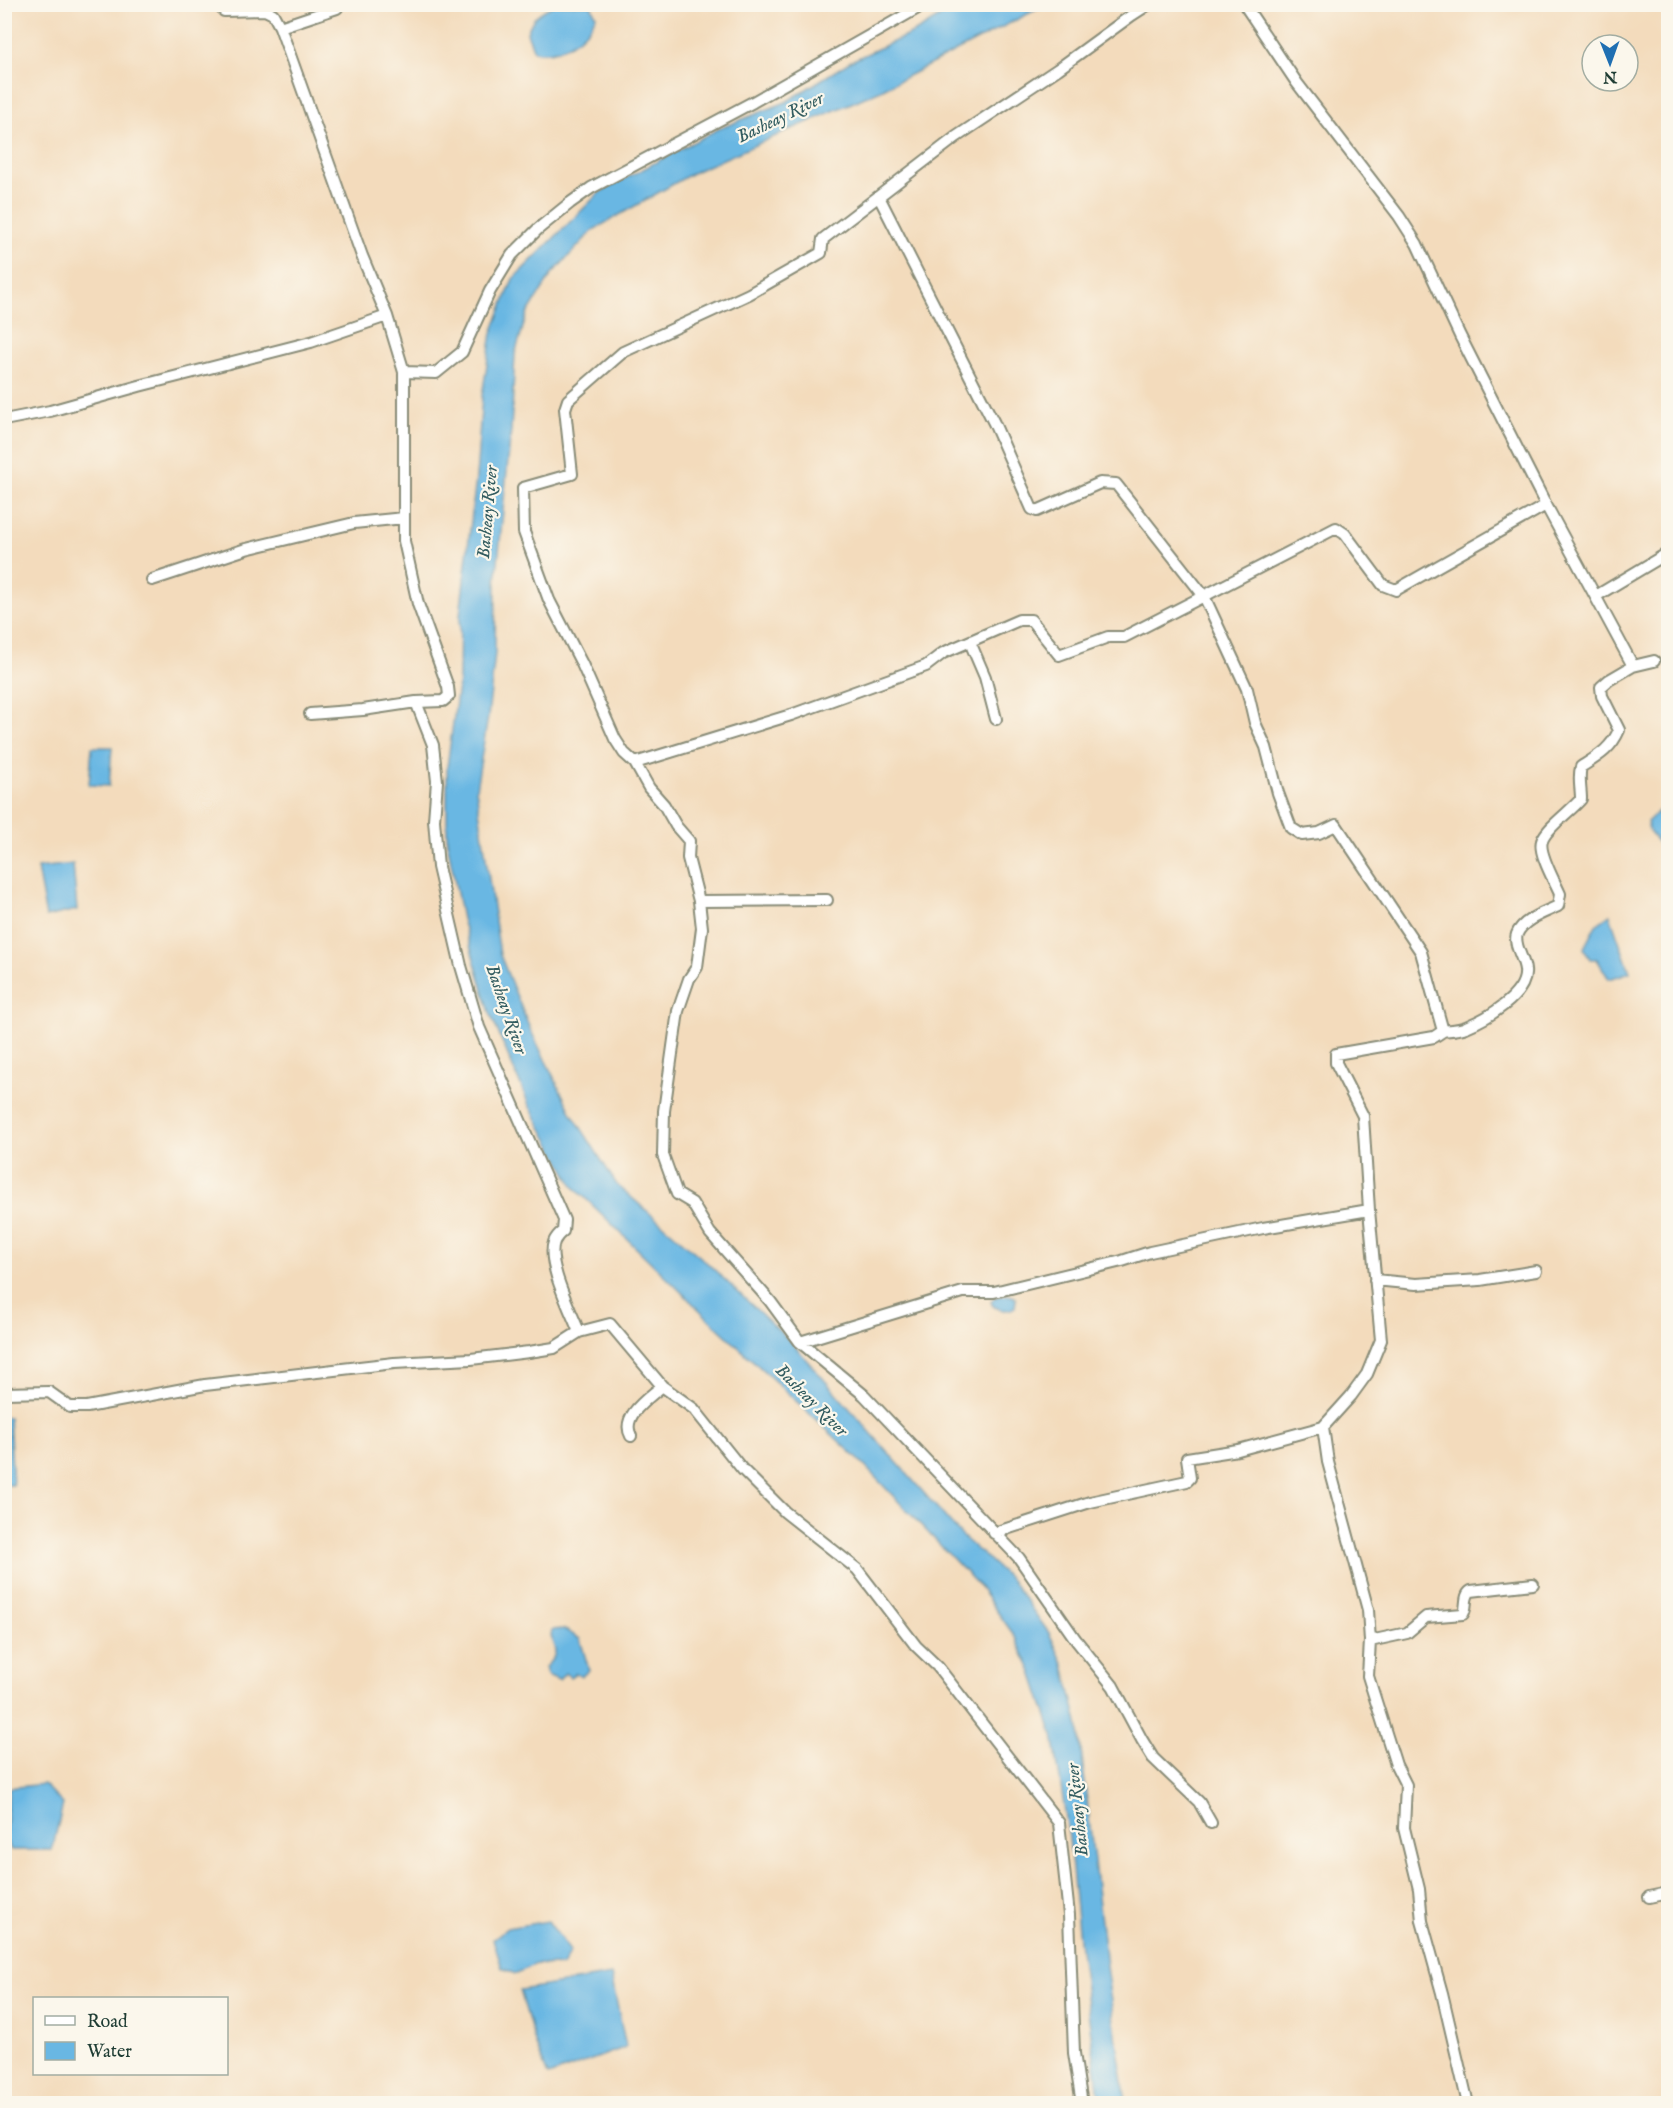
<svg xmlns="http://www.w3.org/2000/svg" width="1673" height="2108" viewBox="0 0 1673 2108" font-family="'IM FELL English',serif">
<rect width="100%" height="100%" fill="#fbf7ec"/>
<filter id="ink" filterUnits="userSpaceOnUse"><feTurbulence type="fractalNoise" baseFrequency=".0167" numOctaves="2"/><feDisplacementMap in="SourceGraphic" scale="12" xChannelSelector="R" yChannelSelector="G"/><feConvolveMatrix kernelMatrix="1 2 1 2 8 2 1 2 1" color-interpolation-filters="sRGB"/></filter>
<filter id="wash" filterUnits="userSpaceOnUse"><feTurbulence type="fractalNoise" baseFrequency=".008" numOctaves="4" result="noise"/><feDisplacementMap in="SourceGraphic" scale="24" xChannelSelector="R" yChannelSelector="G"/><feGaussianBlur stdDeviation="1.35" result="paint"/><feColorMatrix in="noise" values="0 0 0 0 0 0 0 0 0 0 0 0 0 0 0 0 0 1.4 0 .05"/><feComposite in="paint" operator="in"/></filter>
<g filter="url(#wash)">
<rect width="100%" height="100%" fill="#f3dbbc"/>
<path fill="#69b7e3" stroke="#447a8c" stroke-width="1.5" d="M554 5H591L596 16C587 38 558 57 534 51L527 33C533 16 538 13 554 5Z
M959 5H1045L881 90 696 171 593 230 552 274 527 314 515 354 511 430 496 582 495 653 488 717 476 789 500 955 530 1029 571 1112 617 1185 705 1261 791 1342 960 1534 1011 1580 1049 1633 1064 1665 1078 1723 1107 1974 1126 2103H1100L1080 1950 1069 1838 1053 1735 1032 1672 1014 1635 978 1585 857 1458 717 1327 574 1187 529 1105 490 1013 462 919 447 841V767L459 679 460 615 476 478 482 396 492 333 513 279 600 192 716 130 786 102 851 61 915 32Z
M92 747H112L109 786 89 785Z
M1668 802V844L1660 845 1650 833 1647 822Z
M73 864 77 910 46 917 37 868Z
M1610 915 1630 972 1609 979 1597 959H1590L1584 948 1596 925Z
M1007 1295 1013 1296 1016 1299 1015 1307C1008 1312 1000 1310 993 1306L991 1302 995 1297Z
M4 1417H9L13 1485H5Z
M564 1629 580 1639 589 1670 582 1676 576 1673 570 1677 565 1673 559 1680 547 1675 545 1667C566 1648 547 1647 552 1630Z
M43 1784 63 1804 52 1850H11L5 1839 9 1788Z
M548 1921 570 1951 562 1966 536 1964 515 1974 502 1968 493 1939 507 1928Z
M611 1975 626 2047 548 2076 535 2042 520 1990Z"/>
</g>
<g filter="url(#ink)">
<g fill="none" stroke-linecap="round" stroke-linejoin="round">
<defs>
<path id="street" d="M217 4 224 11 265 10 273 14 280 27 362 256 387 316 404 372V541L418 604 448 687 449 696 443 701 416 702
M1149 4 1132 15 1058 69 956 137 823 239 821 253 749 294 623 352 568 400 565 409 572 474 523 488 524 532 549 600 582 664 615 739 624 753 635 763 649 788 664 805 676 826 689 841 688 858 699 901 702 928 697 967 689 979 678 1011 664 1111 663 1155 677 1194 692 1203 710 1233 770 1301 800 1342 864 1395 1019 1558 1076 1640 1113 1686 1142 1740 1153 1758 1199 1802 1211 1823
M1244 4 1297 83 1399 216 1417 244 1460 336 1546 505 1633 666 1654 661
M280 27 337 8
M404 372 436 373 462 352 490 291 512 255 538 229 570 203 591 188 753 102 925 4
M4 420 50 411 139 386 311 342 387 316
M152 580 246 549 354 523 404 518
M1596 596 1668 553
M970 642 985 677 996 719
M310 714 363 710 416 702 433 745 437 781 434 820 438 867 461 966 479 1027 564 1220 563 1231C559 1234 556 1237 554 1242 546 1263 571 1311 579 1332L610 1324 662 1386 694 1409 742 1469 785 1512 857 1569 916 1646 938 1667 1059 1823 1069 1915 1074 2053 1082 2104
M635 763 791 715 926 666 943 653 1019 620H1031L1059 655 1108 637H1124L1204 596 1116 484 1100 483 1037 511 1032 509 994 423 879 197
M699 901 827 900
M1443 1031C1450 1030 1459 1030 1466 1027 1486 1019 1528 995 1525 970 1524 958 1513 945 1517 934 1523 919 1546 912 1558 906L1560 894C1555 882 1538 853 1542 841 1546 828 1571 811 1581 799 1581 788 1578 778 1581 767 1598 756 1611 749 1619 730L1602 696 1601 687 1609 680 1633 666
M1375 1280 1416 1284 1480 1280 1536 1271
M800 1342 963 1292H994L1122 1261 1150 1252 1263 1228 1369 1210
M4 1393 49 1392 70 1407H87L205 1385 394 1363 471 1359 529 1352 554 1348 579 1332
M1323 1427 1351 1396 1367 1374 1381 1340 1369 1210 1363 1116 1336 1063V1054L1434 1037 1443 1031 1421 952 1336 825 1319 833 1302 835 1291 828 1278 793 1266 747 1255 723 1247 689 1204 596 1336 528 1345 534 1383 585 1396 590 1546 505
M631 1436C620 1416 649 1398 662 1386
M994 1533 1090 1502 1187 1481 1190 1478 1187 1458 1238 1450 1323 1427 1328 1462 1368 1610 1370 1641 1368 1676 1396 1765 1406 1785 1404 1828 1419 1889 1422 1921 1442 1993 1468 2104
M1370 1641 1407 1633 1426 1617 1463 1614C1468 1607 1463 1596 1471 1591L1533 1584
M1649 1897 1668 1893"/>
</defs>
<use href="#street" stroke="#898c78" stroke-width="14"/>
<use href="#street" stroke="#fff" stroke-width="10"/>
</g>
</g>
<g text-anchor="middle" stroke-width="4.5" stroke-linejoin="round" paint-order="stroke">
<g font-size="18" font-style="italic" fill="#325c60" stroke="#fbf7ec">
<text transform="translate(780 117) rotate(-26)" y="6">Basheay River</text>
<text transform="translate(487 512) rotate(-85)" y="6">Basheay River</text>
<text transform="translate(507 1009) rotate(71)" y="6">Basheay River</text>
<text transform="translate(812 1400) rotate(45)" y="6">Basheay River</text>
<text transform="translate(1077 1810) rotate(-96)" y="6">Basheay River</text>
</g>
</g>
<rect width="1673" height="2108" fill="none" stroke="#fbf7ec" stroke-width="24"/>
<rect x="33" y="1997" width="195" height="78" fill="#fbf7ec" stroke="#a3ada2" stroke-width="1.5"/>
<rect x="45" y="2016" width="30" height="9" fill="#ffffff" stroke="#a3ada2" stroke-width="1.5"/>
<text x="87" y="2027" font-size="18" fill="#1f3d34">Road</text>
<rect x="45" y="2042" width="30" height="18" fill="#69b7e3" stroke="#a3ada2" stroke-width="1.5"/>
<text x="87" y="2057" font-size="18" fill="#1f3d34">Water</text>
<g transform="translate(1610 63) rotate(179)"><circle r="28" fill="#fbf7ec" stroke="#a3ada2" stroke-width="1.5"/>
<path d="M0-4.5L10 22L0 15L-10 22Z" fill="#1f6fb2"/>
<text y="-9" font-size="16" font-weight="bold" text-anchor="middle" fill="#1f3d34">N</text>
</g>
</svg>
